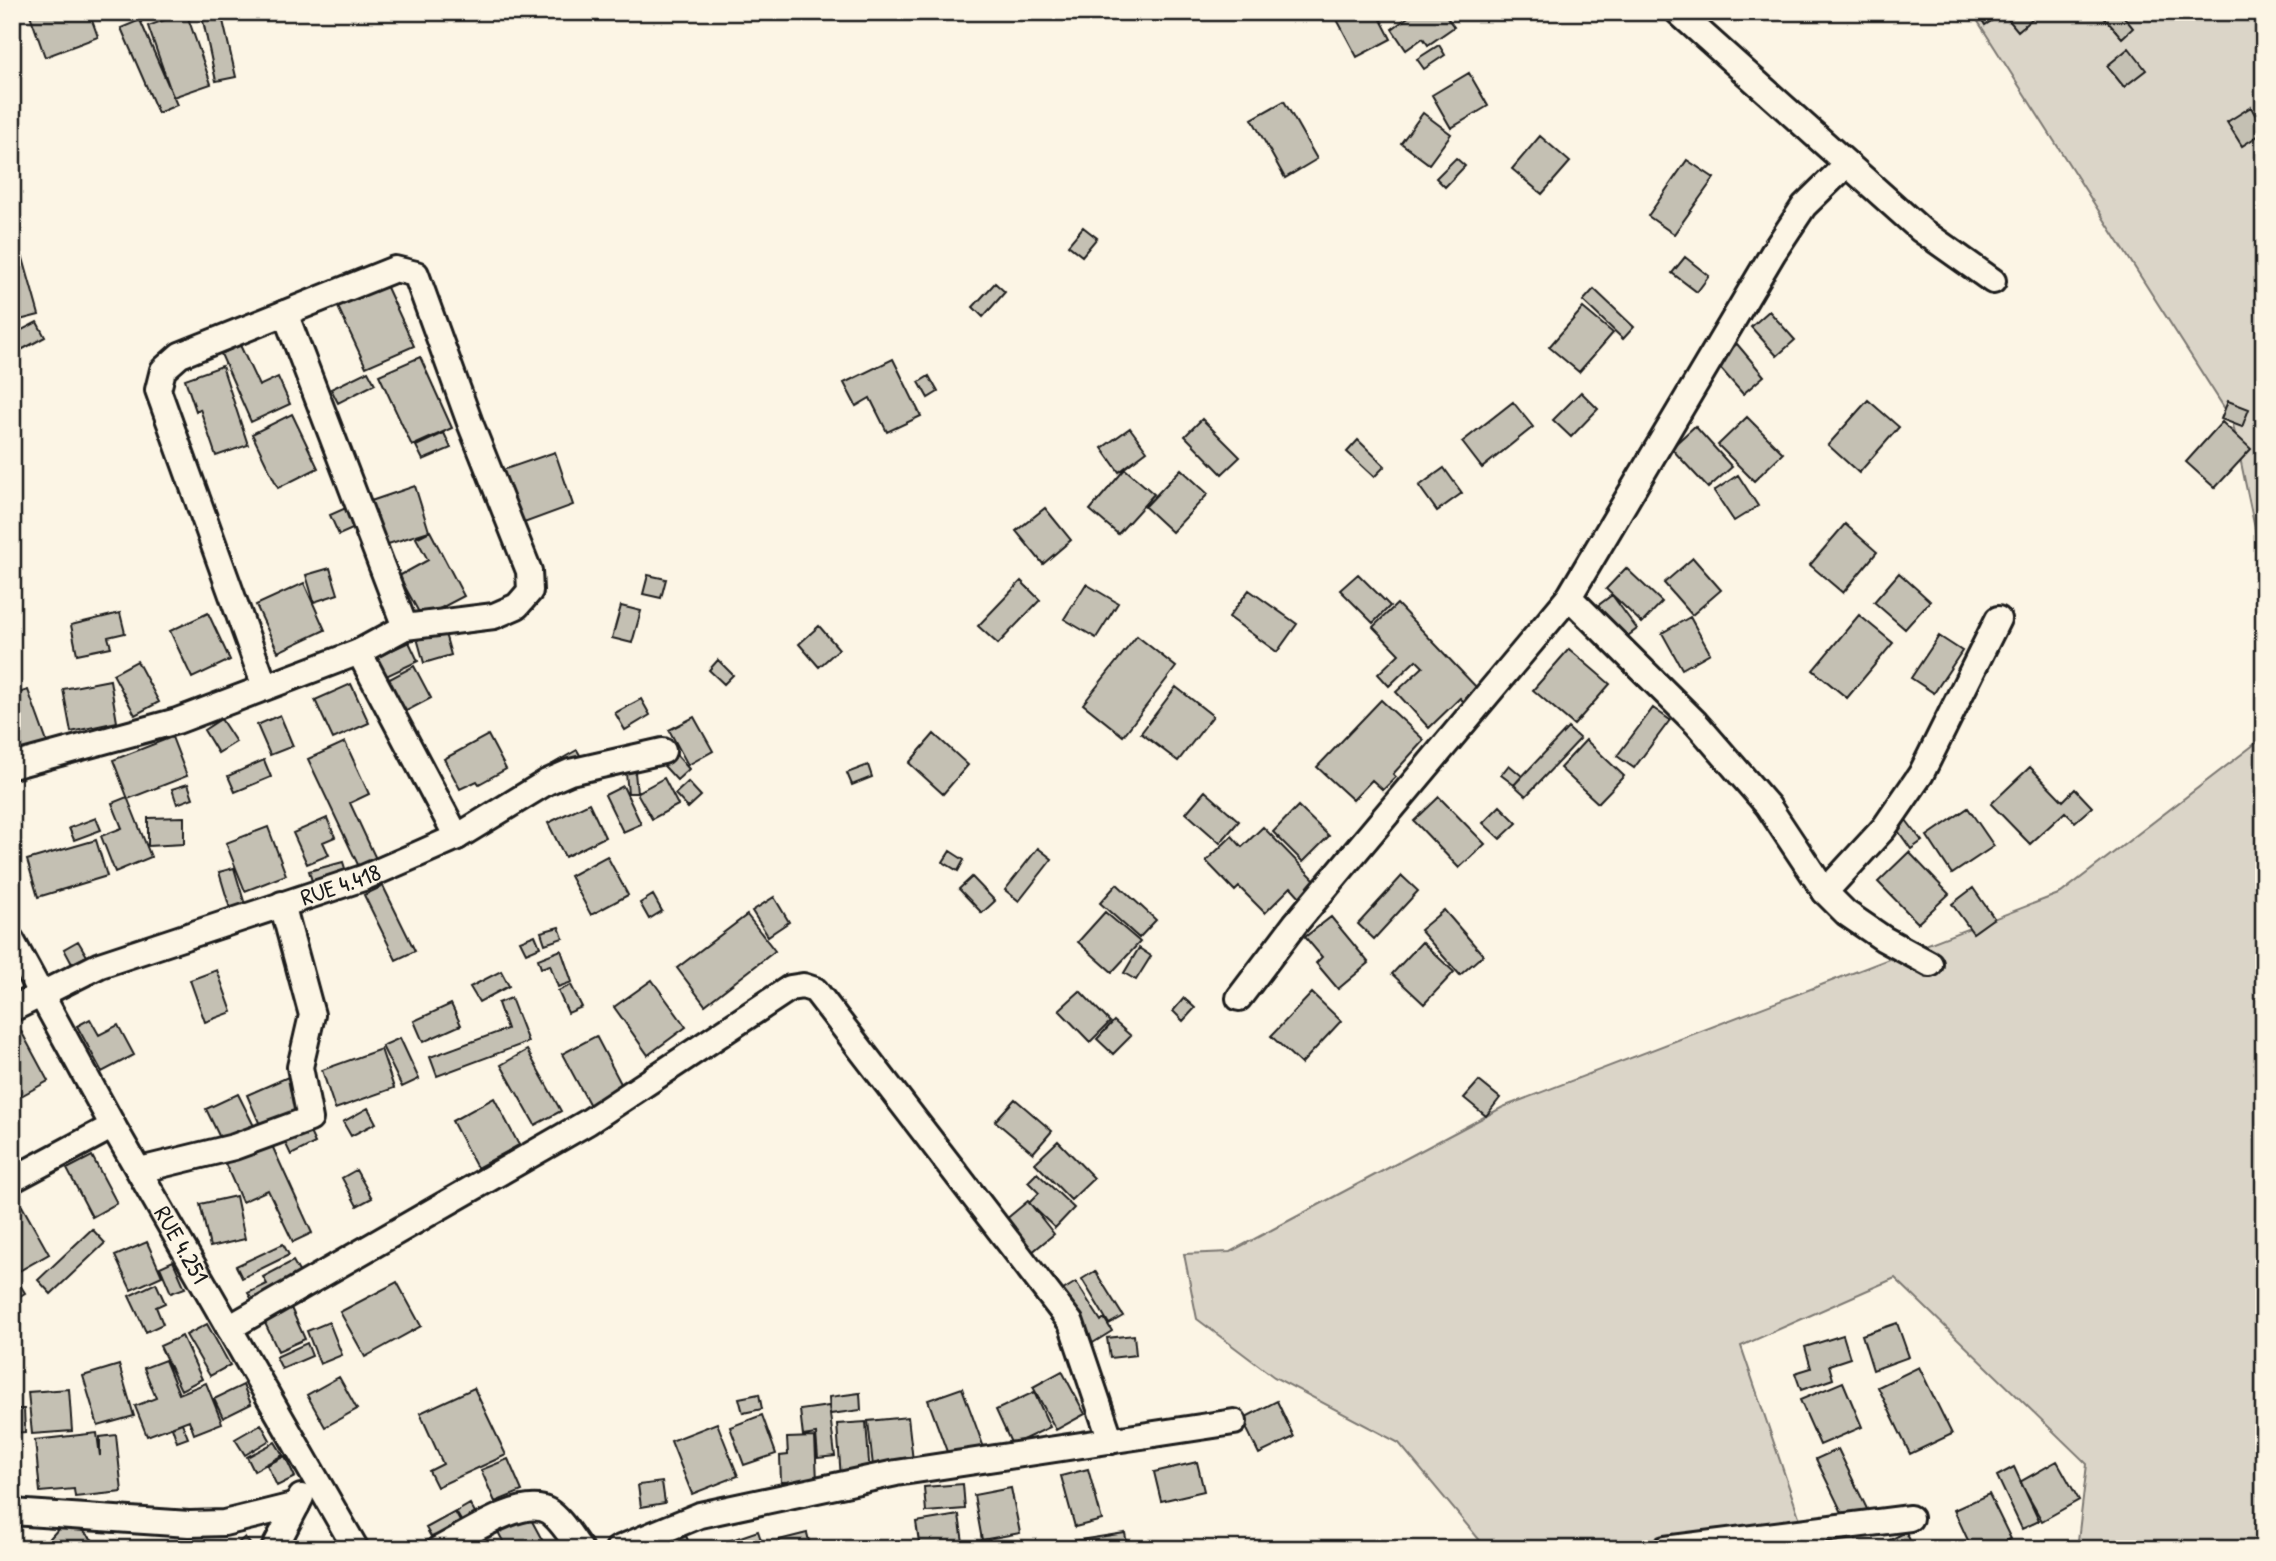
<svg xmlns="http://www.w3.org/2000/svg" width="2276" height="1561" viewBox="0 0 2276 1561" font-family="'Patrick Hand',sans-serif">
<rect width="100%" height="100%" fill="#fcf5e5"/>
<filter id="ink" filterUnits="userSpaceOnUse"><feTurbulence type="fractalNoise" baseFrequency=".0143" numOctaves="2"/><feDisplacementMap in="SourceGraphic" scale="14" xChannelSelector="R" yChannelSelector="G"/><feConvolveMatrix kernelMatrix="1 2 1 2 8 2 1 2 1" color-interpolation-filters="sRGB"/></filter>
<g filter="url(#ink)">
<path fill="#dbd5c8" stroke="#7c7872" stroke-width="2" d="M1972 12H2264V571L2232 420Z
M2264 737V1549H2077L2087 1464 1895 1278 1741 1346 1810 1549H1487L1399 1443 1274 1377 1197 1319 1184 1254 1230 1252 1503 1107 2061 893Z"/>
<path fill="#c4c0b3" stroke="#1c1c1c" stroke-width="2" d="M29 12H89L98 37 45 57Z
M186 12 211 84 173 97 148 26Z
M221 12 236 77 216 81 202 16Z
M1333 12H1377L1391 39 1357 57Z
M1415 12H1443L1454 27 1428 45 1423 38 1406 50 1392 29Z
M1984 12H1996L1999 16 1985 25 1979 15Z
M2002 12H2028L2033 18 2018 31Z
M2099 12H2120L2133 28 2122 38Z
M140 20 177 105 158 113 121 28Z
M1439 45 1445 55 1424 69 1417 59Z
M2129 48 2146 70 2124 87 2107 66Z
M1469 73 1488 106 1451 128 1432 95Z
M1284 101 1317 159 1285 178 1252 119Z
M2251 107 2264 132 2242 146 2227 122Z
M1423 113 1451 134 1429 164 1401 143Z
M1540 136 1570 162 1542 194 1512 169Z
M1456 158 1465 166 1445 187 1436 178Z
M1687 160 1714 178 1674 234 1648 216Z
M1083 227 1097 238 1082 256 1068 245Z
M1685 257 1709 276 1697 292 1672 273Z
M23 258 39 315 12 322V261Z
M385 283 414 346 366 367 337 305Z
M995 283 1005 292 983 317 973 307Z
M1594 289 1634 327 1623 339 1583 301Z
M1583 308 1613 333 1579 372 1549 347Z
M1769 311 1795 340 1777 356 1751 327Z
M37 322 45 337 12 355V335Z
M1737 344 1764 376 1743 394 1715 362Z
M240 345 259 386 278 377 290 404 251 422 221 354Z
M420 357 452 428 412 446 379 375Z
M893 359 921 416 887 432 870 398 856 406 844 383Z
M222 366 248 445 216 456 200 409 196 411 185 379Z
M368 371 375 384 338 403 331 389Z
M929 376 938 392 928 398 919 382Z
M1581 392 1598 409 1571 437 1553 420Z
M1868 400 1899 427 1859 473 1828 445Z
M2228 401 2249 409 2242 427 2221 419Z
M1513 402 1533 427 1482 468 1462 442Z
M292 414 318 468 278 488 252 434Z
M1747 417 1783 453 1754 481 1718 445Z
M1202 419 1240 457 1222 474 1185 436Z
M2222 422 2251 449 2215 488 2186 462Z
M1695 426 1732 467 1708 488 1671 448Z
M1130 428 1147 451 1119 472 1102 448Z
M444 433 451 448 423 460 416 446Z
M1358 440 1385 466 1374 477 1347 452Z
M555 452 573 505 516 526 497 472Z
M1444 468 1462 493 1437 511 1419 486Z
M1125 469 1154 494 1118 534 1090 510Z
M1181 469 1208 494 1172 532 1145 507Z
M1738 475 1758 506 1734 521 1714 491Z
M415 486 429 531 385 545 371 501Z
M348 507 357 527 339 535 330 515Z
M1045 508 1071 540 1043 564 1016 531Z
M1845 524 1877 552 1843 593 1810 565Z
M430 531 464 596 422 618 399 576 428 560 416 538Z
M1693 558 1721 590 1692 615 1664 583Z
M330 568 338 594 314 602 306 575Z
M1626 568 1662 602 1642 623 1606 589Z
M1899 573 1930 601 1905 629 1874 602Z
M1358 574 1390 606 1373 623 1340 590Z
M648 575 666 579 661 598 643 594Z
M1021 581 1040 600 998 644 978 626Z
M304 583 325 630 278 652 256 605Z
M1086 584 1118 603 1096 638 1064 619Z
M1249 590 1297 624 1277 652 1229 617Z
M1612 595 1637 629 1613 647 1588 613Z
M1397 604 1478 689 1464 702 1460 698 1429 728 1396 692 1423 667 1416 660 1389 686 1378 674 1399 654 1373 627Z
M621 606 641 611 632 643 612 638Z
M120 613 125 633 108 637 111 647 77 654 71 625Z
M208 613 230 660 192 678 170 631Z
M1859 615 1893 643 1847 698 1813 670Z
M1690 617 1710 653 1682 669 1662 633Z
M819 626 839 649 819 667 799 644Z
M444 630 451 655 424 663 417 638Z
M1137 636 1176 667 1123 736 1083 704Z
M1939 636 1962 651 1934 693 1911 678Z
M409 642 418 661 380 679 371 660Z
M1569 649 1610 684 1574 725 1533 690Z
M718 660 733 675 724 684 709 670Z
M137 661 159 702 135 715 113 674Z
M414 666 431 698 399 715 382 683Z
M110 680 117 722 71 732 63 689Z
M351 684 369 723 333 739 315 700Z
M1176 687 1213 716 1178 761 1141 733Z
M28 690 48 745 12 757V695Z
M641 699 650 715 625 730 615 713Z
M1381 700 1424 740 1393 774 1396 777 1383 790 1372 780 1353 800 1317 767Z
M1653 708 1670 720 1634 768 1617 756Z
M280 715 293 746 270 755 257 725Z
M694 717 713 751 688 765 669 730Z
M221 719 236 742 218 753 204 730Z
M1568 728 1580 739 1526 796 1514 785Z
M934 734 968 765 943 794 909 763Z
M488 735 506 769 479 784 477 781 460 789 444 759Z
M172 737 187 776 128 799 113 760Z
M1586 740 1624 776 1598 803 1560 768Z
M345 742 369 794 350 803 377 861 360 869 308 759Z
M668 745 689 769 677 780 655 756Z
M577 750 583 760 555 776 549 766Z
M264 760 271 777 235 792 228 776Z
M868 765 872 777 852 785 847 773Z
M1509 765 1522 776 1514 785 1501 775Z
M2030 767 2063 801 2075 789 2092 807 2075 822 2065 812 2030 844 1991 804Z
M635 772 637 793H628L626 773Z
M664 778 678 805 652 819 637 793Z
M688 782 701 796 688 808 675 794Z
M188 784 193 798 177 804 172 789Z
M623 786 641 824 623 832 605 795Z
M1205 791 1239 821 1220 843 1186 813Z
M127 797 151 857 115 872 101 836 122 828 112 803Z
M1439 797 1485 844 1459 868 1414 821Z
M589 803 605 837 565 857 548 823Z
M1298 806 1329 836 1303 862 1273 832Z
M1500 806 1517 823 1500 839 1483 823Z
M1968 808 1994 846 1952 874 1927 836Z
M184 817V844L148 846V818Z
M96 818 101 830 74 840 69 828Z
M327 818 335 837 323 842 329 855 307 864 293 833Z
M1906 820 1922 841 1911 849 1896 828Z
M268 827 286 875 245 891 226 843Z
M1263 827 1317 882 1301 898 1291 887 1265 913 1239 887 1235 891 1206 861 1232 836 1242 847Z
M96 840 107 876 38 897 27 860Z
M1038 848 1052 859 1019 901 1005 890Z
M950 851 964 860 958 871 943 862Z
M1909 852 1949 894 1918 923 1878 882Z
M607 856 628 895 591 915 570 876Z
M343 862 351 888 317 898 309 871Z
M234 868 246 908 231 912 219 872Z
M1402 876 1418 891 1374 939 1358 924Z
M972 877 995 901 982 913 959 889Z
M1117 884 1156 920 1139 938 1100 903Z
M383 886 415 951 396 960 364 895Z
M1973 888 1994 918 1973 933 1952 904Z
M653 895 662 911 649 919 640 903Z
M774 897 789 922 768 936 752 911Z
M1444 910 1483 955 1460 975 1420 930Z
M1105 912 1140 942 1112 972 1078 942Z
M747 915 775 951 705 1005 677 968Z
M1331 917 1369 963 1338 989 1316 963 1322 957 1305 937Z
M559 927 563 938 545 944 541 932Z
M535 935 540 947 526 953 520 941Z
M78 941 87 956 72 964 64 949Z
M1422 942 1454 972 1424 1004 1392 974Z
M1139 948 1151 956 1136 980 1124 973Z
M561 950 572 982 558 987 550 965 541 968 538 959Z
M217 970 232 1012 205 1022 190 980Z
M501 971 509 986 479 1002 470 987Z
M652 980 686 1027 648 1055 614 1007Z
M571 985 582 1007 568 1013 558 991Z
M1080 991 1110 1022 1090 1042 1059 1010Z
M1312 993 1341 1021 1301 1064 1271 1036Z
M511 998 528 1042 437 1076 430 1057 507 1029 498 1003Z
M1184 998 1195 1008 1183 1021 1173 1011Z
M451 1004 461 1025 423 1042 414 1021Z
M90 1019 99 1035 118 1025 134 1055 102 1072 77 1026Z
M1114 1021 1131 1036 1113 1054 1097 1039Z
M21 1031 48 1081 21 1096 12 1079V1036Z
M596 1036 627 1095 594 1113 562 1054Z
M400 1038 419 1079 402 1087 382 1046Z
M381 1049 394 1088 335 1109 322 1070Z
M527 1050 561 1111 535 1125 501 1065Z
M288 1077 305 1115 264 1134 247 1095Z
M1479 1081 1500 1098 1486 1116 1464 1098Z
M238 1094 254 1126 222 1142 206 1109Z
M494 1098 519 1145 477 1168 452 1121Z
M1015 1099 1052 1131 1033 1153 995 1121Z
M368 1108 376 1123 351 1136 343 1122Z
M307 1126 315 1143 291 1155 283 1138Z
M269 1139 312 1233 293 1242 268 1190 242 1202 224 1161Z
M1058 1141 1094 1178 1071 1200 1035 1163Z
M92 1156 117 1203 92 1217 67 1169Z
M356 1170 372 1198 357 1206 342 1178Z
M1037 1173 1074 1208 1055 1228 1029 1203 1039 1193 1028 1182Z
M236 1196 245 1239 210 1247 200 1204Z
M1028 1201 1054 1234 1020 1262 1005 1220Z
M22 1206 49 1254 12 1275V1211Z
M92 1229 105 1243 51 1294 38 1280Z
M147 1242 162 1276 131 1290 115 1256Z
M283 1244 289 1255 242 1278 236 1266Z
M173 1261 185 1288 171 1293 160 1267Z
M293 1261 306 1284 258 1310 248 1293 267 1284 263 1277Z
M1095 1271 1123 1316 1109 1324 1082 1279Z
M17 1280 25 1293 12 1301V1282Z
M397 1282 421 1326 365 1357 340 1312Z
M1076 1282 1101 1321 1104 1318 1112 1331 1088 1346 1055 1295Z
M156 1283 165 1303 156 1307 163 1324 146 1332 129 1296Z
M291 1308 305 1339 278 1351 264 1321Z
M329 1322 342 1355 320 1364 307 1331Z
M1897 1323 1909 1357 1873 1370 1862 1335Z
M207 1324 230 1365 210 1376 186 1335Z
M1134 1335 1136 1355 1110 1358 1107 1338Z
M1843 1335 1850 1358 1829 1365 1833 1379 1801 1390 1795 1373 1811 1368 1805 1347Z
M182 1336 202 1379 181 1390 160 1346Z
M307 1343 312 1356 282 1369 276 1357Z
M165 1360 179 1394 206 1383 222 1423 194 1434 189 1420 147 1436 135 1406 156 1398 144 1368Z
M119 1365 134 1416 98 1426 83 1376Z
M1919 1367 1952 1434 1910 1454 1878 1387Z
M1062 1371 1085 1414 1056 1430 1033 1387Z
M339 1377 357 1409 325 1427 307 1395Z
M1843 1382 1862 1427 1820 1445 1800 1400Z
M243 1385 251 1404 223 1418 214 1399Z
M474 1388 506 1455 437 1487 429 1471 443 1464 420 1413Z
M962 1388 987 1456 953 1468 928 1400Z
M69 1389 72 1431 32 1434 28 1392Z
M1034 1392 1050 1427 1012 1445 996 1410Z
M860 1393 861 1410 830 1414 829 1397Z
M759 1394 762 1409 743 1413 739 1398Z
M12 1398 13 1409H24L25 1432 12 1433Z
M1277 1401 1294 1437 1259 1454 1242 1419Z
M829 1406 835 1456 818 1458 816 1434 803 1436 800 1410Z
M762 1415 776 1454 744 1465 730 1427Z
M908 1417 913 1461 873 1466 868 1421Z
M866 1422 870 1476 841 1478 837 1424Z
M182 1423 188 1438 177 1442 172 1427Z
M717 1423 738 1476 692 1494 671 1441Z
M261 1424 270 1440 245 1455 235 1439Z
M97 1433 100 1456V1437L116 1435 122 1492 75 1497 74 1489 40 1492 35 1440Z
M815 1437 817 1481 781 1482 780 1456 788 1455 787 1438Z
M275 1442 283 1455 254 1471 247 1457Z
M1838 1449 1869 1513 1847 1523 1816 1459Z
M285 1456 295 1477 277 1486 267 1465Z
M508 1459 522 1491 495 1502 481 1470Z
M2057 1461 2079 1500 2042 1521 2020 1482Z
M1197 1462 1204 1491 1161 1501 1154 1472Z
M2014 1467 2039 1521 2022 1529 1997 1476Z
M1088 1469 1102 1520 1075 1527 1061 1476Z
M662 1482 665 1503 641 1507 638 1485Z
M963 1484 965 1509 926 1512 924 1487Z
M1011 1488 1020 1533 982 1540 974 1495Z
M1989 1494 2011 1539 1991 1549H1972L1954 1510Z
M470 1504 477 1517 463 1524 456 1512Z
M455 1512 463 1527 434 1542 426 1528Z
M527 1512 547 1549H507L496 1528Z
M959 1515 964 1549H920L916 1522Z
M68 1518 103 1549H49L44 1545Z
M758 1531 764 1549H711V1547Z
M1906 1532 1914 1549H1872Z
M807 1533 811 1549H781L779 1540Z
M1125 1533 1128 1549H1054V1544Z
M686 1536 692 1549H668L666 1546Z
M245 1537 254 1549H231Z"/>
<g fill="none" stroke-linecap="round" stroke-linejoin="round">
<defs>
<g id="street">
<path d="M1678 12 1921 230 1993 281"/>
<path d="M285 313 405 627"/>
<path d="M1569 597 1696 723 1768 806 1825 892 1846 913 1884 939 1930 964"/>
<path d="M359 652 457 837"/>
<path d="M12 766 177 721 359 652 405 627 494 616 517 606 530 591 529 571 470 423 416 274 395 269 180 355 163 370 158 390 265 687"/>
<path d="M1825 892 1884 828 1921 774 1998 619"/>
<path id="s1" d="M12 941 113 1126 356 1549"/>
<path d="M1239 998 1295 924 1569 597 1773 253 1804 206 1847 164"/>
<path id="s2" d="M12 1009 100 965 363 878 414 856 457 837 547 782 570 772 663 751"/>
<path d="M140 1170 234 1147 310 1119 300 1067 312 1015 282 904"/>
<path d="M12 1180 113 1126"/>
<path d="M229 1328 588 1122 790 988 803 986 815 990 1071 1323 1111 1441"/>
<path d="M12 1512 189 1524 224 1523 297 1505"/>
<path d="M274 1549 301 1497"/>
<path d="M439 1549C465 1536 522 1496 548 1511 561 1519 571 1537 580 1549"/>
<path d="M618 1549 700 1515 896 1473 1234 1422"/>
<path d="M1665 1549 1910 1518"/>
</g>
</defs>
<use href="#street" stroke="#1c1c1c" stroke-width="30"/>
<use href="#street" stroke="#fcf5e5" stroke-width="24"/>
</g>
</g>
<g text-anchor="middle" stroke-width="7" stroke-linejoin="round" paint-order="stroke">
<g font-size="24" fill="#1c1c1c" stroke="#fcf5e5">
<text dy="8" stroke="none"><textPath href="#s2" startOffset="352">RUE 4.418</textPath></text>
<text dy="8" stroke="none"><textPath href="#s1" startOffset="348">RUE 4.251</textPath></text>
</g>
</g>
<rect width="2276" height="1561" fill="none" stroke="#fcf5e5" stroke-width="42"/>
<rect x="21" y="21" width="2234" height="1519" fill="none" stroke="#1c1c1c" stroke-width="2.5" filter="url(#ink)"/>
</svg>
